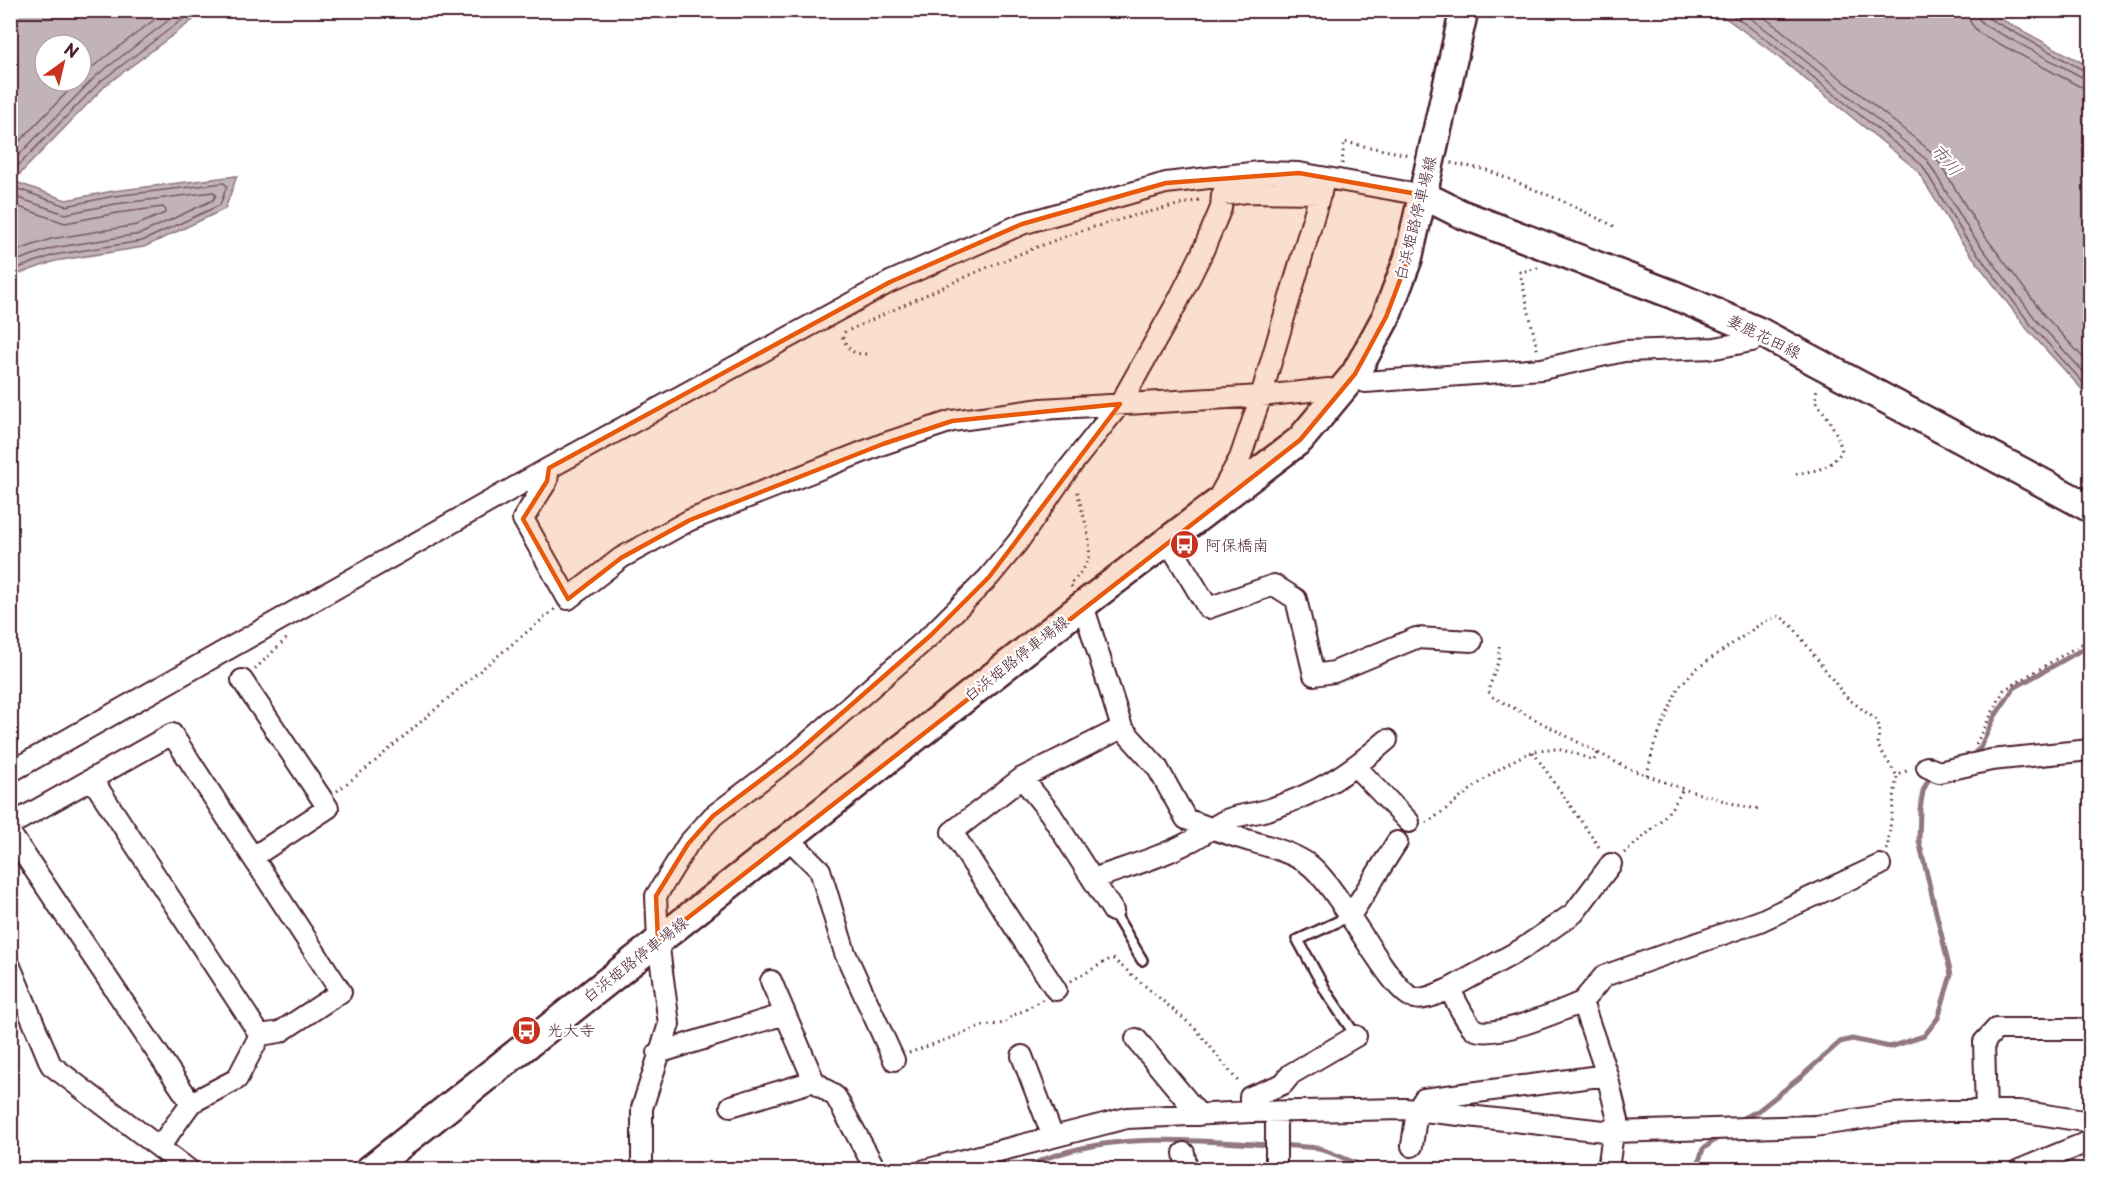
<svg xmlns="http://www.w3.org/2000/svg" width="2101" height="1180" viewBox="0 0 2101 1180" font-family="'Playpen Sans','Klee One',sans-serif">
<rect width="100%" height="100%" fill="#fff"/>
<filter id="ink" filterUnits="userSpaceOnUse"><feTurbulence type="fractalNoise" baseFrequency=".0167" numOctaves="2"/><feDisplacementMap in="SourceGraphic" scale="12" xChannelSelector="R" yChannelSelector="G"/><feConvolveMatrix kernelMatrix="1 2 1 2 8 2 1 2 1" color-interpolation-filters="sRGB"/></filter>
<g filter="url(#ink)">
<path fill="#c1b3b6" stroke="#91787e" stroke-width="1.5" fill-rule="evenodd" d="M11 10 205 11 106 85 13 181 66 200 113 191 237 176 225 209 144 247 55 261 11 277ZM45 45H81V81H45Z
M1716 11H1986L2090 67V398L2027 329 1960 240 1917 170 1767 48Z"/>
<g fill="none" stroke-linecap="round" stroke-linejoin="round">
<path stroke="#7a5a63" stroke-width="1.5" d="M1726 10 1771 43 1922 165 1965 237 2031 325 2090 390
M1739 10 1776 37 1927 160 1971 233 2037 321 2090 379
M1754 10 1781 30 1934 154 1979 228 2044 315 2090 365
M1968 10 1970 22 1979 33 2079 86 2090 88
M1977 10 1978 18 1984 25 2082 77 2090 79
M1984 10 1988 18 2085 71 2090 72
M81 78 91 68 167 10
M10 151 78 81
M10 164 96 76 182 10
M10 174 101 81 195 10
M10 186 66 206 114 196 224 183 227 186 220 205 142 241 54 255 10 271
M10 195 65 214 115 204 213 192 216 195 213 200 140 234 53 248 10 263
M10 204 65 223 117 213 163 207 166 210 165 213 137 225 51 239 10 253"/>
<path stroke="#91787e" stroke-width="5" d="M1970 757 1980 748 1995 716 2014 688 2090 645
M1736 1121 1758 1111 1803 1075 1840 1042 1852 1039 1890 1047 1924 1036 1938 1018 1951 975 1919 841 1920 809 1923 791 1932 772
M1280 1145 1319 1148 1373 1170
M1026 1170C1036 1161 1047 1158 1059 1154 1127 1133 1201 1141 1271 1145
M1696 1170 1703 1149 1720 1136"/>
<defs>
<path id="lane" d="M1113 911 1142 960
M1350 916 1298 940 1327 993 1356 1036"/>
<path id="street" d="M1365 382 1542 369 1624 351 1715 348 1752 341 1760 332
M549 468 547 481 523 519 568 599 621 558 690 520 883 444 952 421 1042 409 1261 396 1329 389
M1217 500 1240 458 1261 396 1324 181
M1168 541 1208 608 1274 585 1296 599 1314 675 1334 672 1416 638 1472 641
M1083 605 1122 728 1157 767 1186 819C1202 825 1218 831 1234 836 1258 844 1285 849 1307 863 1339 885 1389 992 1414 998 1425 1001 1439 993 1449 989 1455 998 1466 1023 1474 1029 1491 1041 1563 1010 1582 1002L1607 1075 1618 1120 1613 1132 1608 1170
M242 680 328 808 253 857
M1356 767 1409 822
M1927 767 1939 772 1991 760 2090 750
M10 772 549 468 890 282 1022 224 1166 183 1259 172 1299 173 1423 195
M1022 778 1050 813 1113 911
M92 779 260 1035
M10 825 172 734 341 992 280 1032 260 1035 237 1079 191 1103 160 1146
M10 833 191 1103
M788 838 820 870 845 953 894 1060
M1093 879C1126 867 1160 858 1191 841 1203 835 1214 826 1226 820 1240 814 1256 814 1270 809 1319 793 1349 773 1387 740
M1350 916 1397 842
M10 966 51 1065 189 1170
M771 981 814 1081 836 1097 872 1163 873 1170
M1449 989 1522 949 1574 913 1611 864
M1056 990 952 832 1022 778 1122 728
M1582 1002 1604 976 1760 921 1880 865
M1136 1039 1199 1115
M658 1053 785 1014
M1022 1056 1053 1137
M731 1106 814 1081
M1250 1112V1097L1283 1084 1291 1074 1356 1036
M1986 1112 1984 1042 1996 1029H2090
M1412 1146 1417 1110 1424 1099 1607 1075
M1184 1153 1187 1170
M642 1170V1108L669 1024 658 941 656 896 688 844 713 816 794 755 931 635 989 577 1018 542 1069 468 1120 404 1178 301 1202 253 1221 208 1222 195 1247 192 1321 193
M925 1170 1127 1118 1250 1112 1405 1109 1613 1132 1815 1126 1892 1114 1947 1111H2019L2090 1122
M1276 1170V1112
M2019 1170 2090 1141"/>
<path id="secondary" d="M1423 195 1461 214 1674 295 1760 332 2090 508
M369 1170 1083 605 1300 440 1355 374 1386 317 1408 259 1425 185"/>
</defs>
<use href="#lane" stroke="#4a1f2b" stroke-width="14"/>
<use href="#street" stroke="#4a1f2b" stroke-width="24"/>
<use href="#secondary" stroke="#4a1f2b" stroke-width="32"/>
<path stroke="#4a1f2b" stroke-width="3" stroke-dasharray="1.5 4.5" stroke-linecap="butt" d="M1451 163 1487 170 1560 200 1614 226
M1342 164 1344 142 1409 155
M1538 268 1520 272 1538 353
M866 354C853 354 849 351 843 338L845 332C918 299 991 263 1067 236 1111 220 1158 210 1203 199
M1796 474C1817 470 1829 470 1842 451 1837 431 1828 417 1815 401L1817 388
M1072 587 1070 584C1077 577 1088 566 1089 556 1092 534 1080 510 1077 488
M1499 646V659L1488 691 1493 697 1625 767 1683 789 1745 807 1759 809
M255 669 287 638
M1976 744 2004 690 2090 639
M1533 752 1601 850
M1647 775 1654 745 1678 688 1696 669 1765 621 1780 616 1793 627 1845 696 1876 720 1879 726 1878 746 1897 776
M337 791 372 764 483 668 555 609
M1426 823C1459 803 1514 746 1553 749 1568 750 1580 756 1594 760L1598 753
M1887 850 1897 776 1910 769
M1624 853C1647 834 1670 816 1683 789
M1071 981 1112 958 1196 1029 1240 1084
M909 1053 983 1026 1005 1023 1012 1016 1025 1010 1043 999"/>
<use href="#lane" stroke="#fff" stroke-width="9"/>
<use href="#street" stroke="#fff" stroke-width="20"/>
<use href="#secondary" stroke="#fff" stroke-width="27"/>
<defs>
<path id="secondary-bridge" d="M1425 185 1464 10"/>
</defs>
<use href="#secondary-bridge" stroke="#4a1f2b" stroke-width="32" stroke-linecap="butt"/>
<use href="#secondary-bridge" stroke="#fff" stroke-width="27"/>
</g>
</g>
<path fill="#e8590c" fill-opacity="0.2" stroke="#e8590c" stroke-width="4.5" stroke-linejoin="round" d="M1299 173 1423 195 1408 259 1386 317 1355 374 1300 440 658 941 656 896 688 844 713 816 794 755 931 635 989 577 1120 404 952 421 883 444 690 520 621 558 568 599 523 519 547 481 549 468 890 282 1022 224 1166 183Z"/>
<defs>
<symbol id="bus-disc" viewBox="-11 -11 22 22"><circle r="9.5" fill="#c8321e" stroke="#fff"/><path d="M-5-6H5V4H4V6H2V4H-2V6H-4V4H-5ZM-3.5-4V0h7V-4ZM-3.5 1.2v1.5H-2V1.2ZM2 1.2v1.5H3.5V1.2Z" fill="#fff"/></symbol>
</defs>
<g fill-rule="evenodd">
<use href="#bus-disc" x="1168" y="528" width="33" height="33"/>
<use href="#bus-disc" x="510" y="1014" width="33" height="33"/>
</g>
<g text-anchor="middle" stroke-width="4.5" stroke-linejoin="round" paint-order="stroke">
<g font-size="16" fill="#4a1f2b" stroke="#fff">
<text transform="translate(1415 218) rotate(-76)" y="6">白浜姫路停車場線</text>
<text transform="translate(1764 336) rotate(26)" y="6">妻鹿花田線</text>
<text transform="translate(1016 658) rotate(-38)" y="6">白浜姫路停車場線</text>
<text transform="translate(635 959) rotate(-38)" y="6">白浜姫路停車場線</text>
</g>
<g font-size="16" fill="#4a1f2b" stroke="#fff" text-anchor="start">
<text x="1205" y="551">阿保橋南</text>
<text x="547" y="1036">光大寺</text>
</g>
<g font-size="18" font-style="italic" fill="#74535c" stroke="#fff">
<text transform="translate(1946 160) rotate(49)" y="6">市川</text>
</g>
</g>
<rect width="2101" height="1180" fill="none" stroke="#fff" stroke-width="36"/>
<rect x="18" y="18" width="2065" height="1144" fill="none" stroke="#4a1f2b" stroke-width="2" filter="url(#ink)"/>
<g transform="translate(63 63) rotate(34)"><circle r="28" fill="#ffffff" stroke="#b7a5aa" stroke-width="1.5"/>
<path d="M0-4.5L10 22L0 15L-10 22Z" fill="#c8321e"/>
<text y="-9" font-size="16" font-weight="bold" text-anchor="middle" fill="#4a1f2b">N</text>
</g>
</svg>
